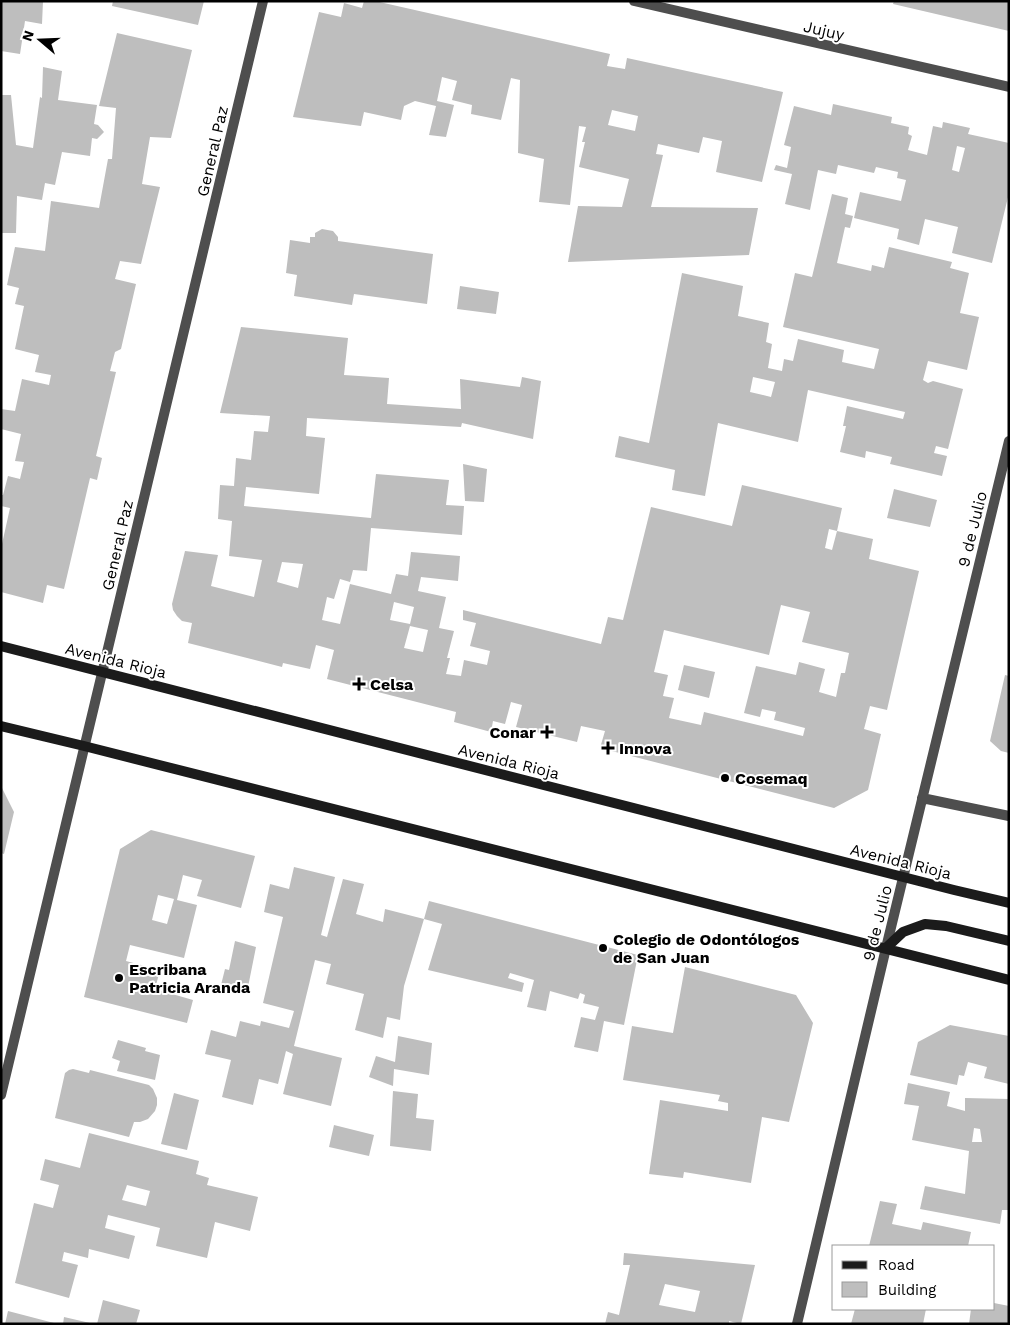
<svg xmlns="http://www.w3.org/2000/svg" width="1010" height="1325" viewBox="0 0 1010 1325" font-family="'Work Sans',sans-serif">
<rect width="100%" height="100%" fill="#fff"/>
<path fill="#bebebe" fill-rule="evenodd" d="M1 1H43L42 24 25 21 20 54 1 51Z
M113 1H204L198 25 112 6Z
M364 1H375L610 54 607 66 625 69 627 58 783 92 762 182 716 172 722 141 703 137 699 153 658 144 656 154 663 155 651 207 758 208 749 255 568 262 578 206 622 207 629 179 579 167 585 142H582L586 127 579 126 570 205 539 202 544 159 518 153 520 80 511 78 501 120 471 114 472 105 452 100 457 81 442 77 437 101 454 105 446 137 429 135 436 106 415 101 404 106 401 120 364 112 361 126 293 117 319 12 341 17 344 3 362 8ZM612 110 638 116 635 131 608 125Z
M894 1H1009V31L893 4Z
M117 33 192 50 171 138 150 137 142 184 160 187 141 264 120 261 115 279 136 284 121 349 115 352 110 371 116 372 96 456 102 458 97 480 90 478 64 589 47 585 43 603 1 592V544H2L10 508 1 506V495H3L8 476 20 479 24 462 15 461 21 434 1 429V409L15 411 22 379 49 385 51 375 35 372 39 355 15 349 24 306 15 304 19 288 7 285 15 247 45 251 51 201 99 208 108 159H112L116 108 99 106Z
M43 67 62 71 58 100 97 105 94 124 98 125 104 132 97 139 92 138 90 156 62 152 55 185 45 183 42 200 17 196 16 233H1V95H11L16 145 33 148 40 97 42 98Z
M833 104 892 117 891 123 909 127 908 134 912 136 908 150 927 155 933 126 942 128 943 122 970 128 968 134 1009 143V193L992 263 952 253 958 227 925 219 919 245 897 239 899 229 854 218 860 192 901 201 906 180 897 178 898 172 876 167 874 173 838 165 836 174 818 170 810 210 785 204 792 174 774 170 776 165 787 168 791 147 784 145 794 106 831 115ZM957 146 965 148 959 172 952 170Z
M832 194 848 198 845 214 853 216 850 228 845 227 837 263 871 271 872 265 884 268 889 247 952 262 950 268 969 273 960 313 979 317 967 370 928 361 923 380 928 383 933 381 963 389 948 449 936 446 934 453 947 456 942 476 890 464 892 457 866 451 865 458 840 452 846 426H843L847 406 903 419 905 412 808 390 798 442 718 423 705 496 672 490 675 470 615 457 619 436 649 443 682 273 743 286 738 316 769 323 766 342 772 344 768 368 782 371 784 359 793 361 798 339 844 350 842 362 874 369 879 349 783 327 795 273 812 277ZM753 377 775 382 771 397 750 392Z
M322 229 333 231 338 237V241L433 254 427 304 354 294 352 305 294 296 297 275 286 273 290 240 310 243V237H315V233Z
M460 286 499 292 496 314 457 309Z
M241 327 348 338 344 375 389 378 387 404 461 409 460 379 520 387 522 377 541 381 533 439 462 423 461 427 307 418 306 436 325 438 319 494 246 487 244 506 371 518 376 474 449 480 446 505 464 506 462 535 371 528 367 571 353 570 350 582 340 579 334 599 327 597 322 620 340 624 350 584 391 594 396 574 408 576 411 552 460 556 458 581 421 577 418 591 446 597 439 628 454 631 447 658H450L446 674 461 676 464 660 487 665 490 651 470 646 476 623 463 620V610L601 644 608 617 623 620 651 507 732 526 742 485 842 508 837 531 829 529 825 548 832 550 837 531 873 539 869 559 919 571 887 710 870 706 864 729 881 734 868 790 834 808 600 748 605 731 581 726 577 742 516 727 522 705 511 702 505 724 493 721 491 732 454 722 456 712 327 679 334 650 316 645 310 669 283 663 282 667 188 643 192 623 182 621 177 616 173 610 172 604 185 551 218 555 211 586 254 597 262 560 229 556 232 521 218 519 220 485 234 486 236 458 251 460 254 431 268 432 270 416 220 413ZM282 562 303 564 298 588 277 582ZM394 602 414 607 410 624 390 620ZM781 605 810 612 802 642 849 653 845 673H841L836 697 819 692 825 669 799 662 796 675 756 666 744 713 760 717 762 709 776 712 774 720 805 728 803 736 704 712 701 725 669 718 674 698 663 696 668 675 654 672 664 630 769 655ZM410 626 428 630 423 652 404 648Z
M463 464 487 469 484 502 465 501Z
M894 489 937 500 930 527 887 518Z
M684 665 715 672 709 698 678 690Z
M1005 675 1009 676V753L1001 751 990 741Z
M1 786 14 812 4 854 1 853Z
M151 830 255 856 241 908 197 896 202 880 183 875 177 900 197 905 184 958 130 945 126 961 160 970 155 989 193 1000 187 1023 84 997 120 849ZM158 895 174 899 167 924 152 920Z
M294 867 335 877 321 935 327 937 343 879 364 884 356 914 383 922 385 909 424 919 404 986 400 1020 387 1017 383 1038 355 1030 364 994 326 984 331 964 315 960 294 1046 342 1058 331 1106 283 1094 293 1054 286 1051 278 1084 259 1079 253 1105 222 1097 231 1060 205 1054 211 1030 236 1037 240 1021 260 1026 261 1021 289 1028 294 1011 263 1003 283 917 264 912 270 884 289 889Z
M429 901 638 955 624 1025 604 1021 598 1052 574 1047 581 1017 595 1020 599 1007 583 1003 585 995 580 993 578 999 550 991 546 1011 527 1007 534 980 510 973 508 978 524 983 522 992 428 970 442 924 424 919Z
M235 941 256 947 247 992 221 985 225 969 229 970Z
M685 967 796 995 813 1023 789 1122 762 1117 751 1183 684 1172 683 1178 649 1174 660 1100 728 1111V1103L718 1101 720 1095 623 1080 632 1026 673 1033Z
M950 1025 1009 1036V1084L984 1078 987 1067 968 1062 964 1076 959 1075 957 1085 910 1075 918 1042Z
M398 1036 432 1043 429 1075 394 1069 393 1086 369 1077 376 1056 395 1062Z
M118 1040 146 1048 145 1051 160 1055 155 1080 117 1071 120 1061 112 1058Z
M73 1069 89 1073 90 1070 149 1085 153 1089 157 1098V1105L155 1111 148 1119 140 1122H134L129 1137 55 1118 65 1073 69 1070Z
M908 1083 950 1092 947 1106 965 1111V1098L1009 1099V1210H1002L1000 1224 920 1209 925 1186 965 1194 969 1151 912 1140 919 1106 904 1104ZM974 1128 980 1129 982 1142H972Z
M393 1091 418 1094 416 1118 434 1120 431 1151 390 1146Z
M174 1093 199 1100 187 1150 161 1144Z
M334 1125 374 1135 369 1156 329 1147Z
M89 1133 199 1161 196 1174 209 1178 207 1185 258 1197 250 1231 215 1222 207 1258 156 1246 160 1228 108 1215 105 1228 135 1236 129 1259 89 1249 88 1258 64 1252 62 1261 78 1265 69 1298 15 1283 34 1203 53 1208 59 1185 40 1180 45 1159 80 1168ZM127 1185 150 1191 146 1206 122 1200Z
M880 1201 897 1204 892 1224 921 1230 923 1222 971 1232 968 1246H869Z
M624 1253 755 1265 741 1324 729 1321V1324H605L608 1312 619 1315 630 1265H623ZM665 1284 700 1291 695 1312 659 1305Z
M103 1300 140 1310 136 1324H97Z
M994 1303 1009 1306V1324H969L971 1309H994Z
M855 1309H926L923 1324H851Z
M8 1311 54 1323V1324H5Z
M64 1317 90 1323V1324H63Z"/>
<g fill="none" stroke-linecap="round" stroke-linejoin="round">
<path stroke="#4e4e4e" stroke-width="10" d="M634 1 1009 87
M922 798 1009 816
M1 1095 263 1
M797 1324 886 948 1009 441"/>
<path stroke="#1b1b1b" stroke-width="10" d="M1 646 954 890 1009 903
M1 726 84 746 1009 980
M886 948 903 932 925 924 946 926 1009 941"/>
</g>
<g fill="#000" stroke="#fff" stroke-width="2">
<path d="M356.5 676.5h5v5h5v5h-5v5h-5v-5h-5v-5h5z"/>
<path d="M544.5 724.5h5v5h5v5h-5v5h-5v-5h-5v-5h5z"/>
<path d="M605.5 740.5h5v5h5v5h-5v5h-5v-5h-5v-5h5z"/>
<circle cx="725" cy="778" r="5"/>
<circle cx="603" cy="948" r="5"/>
<circle cx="119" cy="978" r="5"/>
</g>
<g text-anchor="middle" stroke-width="4" stroke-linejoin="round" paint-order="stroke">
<g font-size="16" fill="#000" stroke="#fff">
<text transform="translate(824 30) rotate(13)" y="6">Jujuy</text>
<text transform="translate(212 151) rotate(-77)" y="6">General Paz</text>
<text transform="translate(972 529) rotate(-76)" y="6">9 de Julio</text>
<text transform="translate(117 545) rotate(-77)" y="6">General Paz</text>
<text transform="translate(116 660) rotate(14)" y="6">Avenida Rioja</text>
<text transform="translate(509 761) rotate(14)" y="6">Avenida Rioja</text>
<text transform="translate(901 861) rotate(14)" y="6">Avenida Rioja</text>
<text transform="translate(877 923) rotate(-76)" y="6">9 de Julio</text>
</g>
<g font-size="16" font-weight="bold" fill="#000" stroke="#fff" text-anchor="start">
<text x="370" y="690">Celsa</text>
<text x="536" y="738" text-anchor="end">Conar</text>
<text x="619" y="754">Innova</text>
<text x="735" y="784">Cosemaq</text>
<text x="613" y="945">Colegio de Odontólogos<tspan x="613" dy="18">de San Juan</tspan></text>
<text x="129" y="975">Escribana<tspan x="129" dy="18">Patricia Aranda</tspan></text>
</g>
</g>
<rect width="1010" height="1325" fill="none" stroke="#000000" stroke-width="5"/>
<rect x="832" y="1245" width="162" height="65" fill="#ffffff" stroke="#999999"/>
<rect x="842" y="1261" width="25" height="8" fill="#1b1b1b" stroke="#999999"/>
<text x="878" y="1270" font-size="15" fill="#000000">Road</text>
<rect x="842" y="1282" width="25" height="15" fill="#bebebe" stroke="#999999"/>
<text x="878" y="1295" font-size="15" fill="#000000">Building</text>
<g transform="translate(40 40) rotate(289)" stroke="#ffffff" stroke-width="4" paint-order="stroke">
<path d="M0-4L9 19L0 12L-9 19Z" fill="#000000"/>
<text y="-8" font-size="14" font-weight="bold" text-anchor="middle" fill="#000000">N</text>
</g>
</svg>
